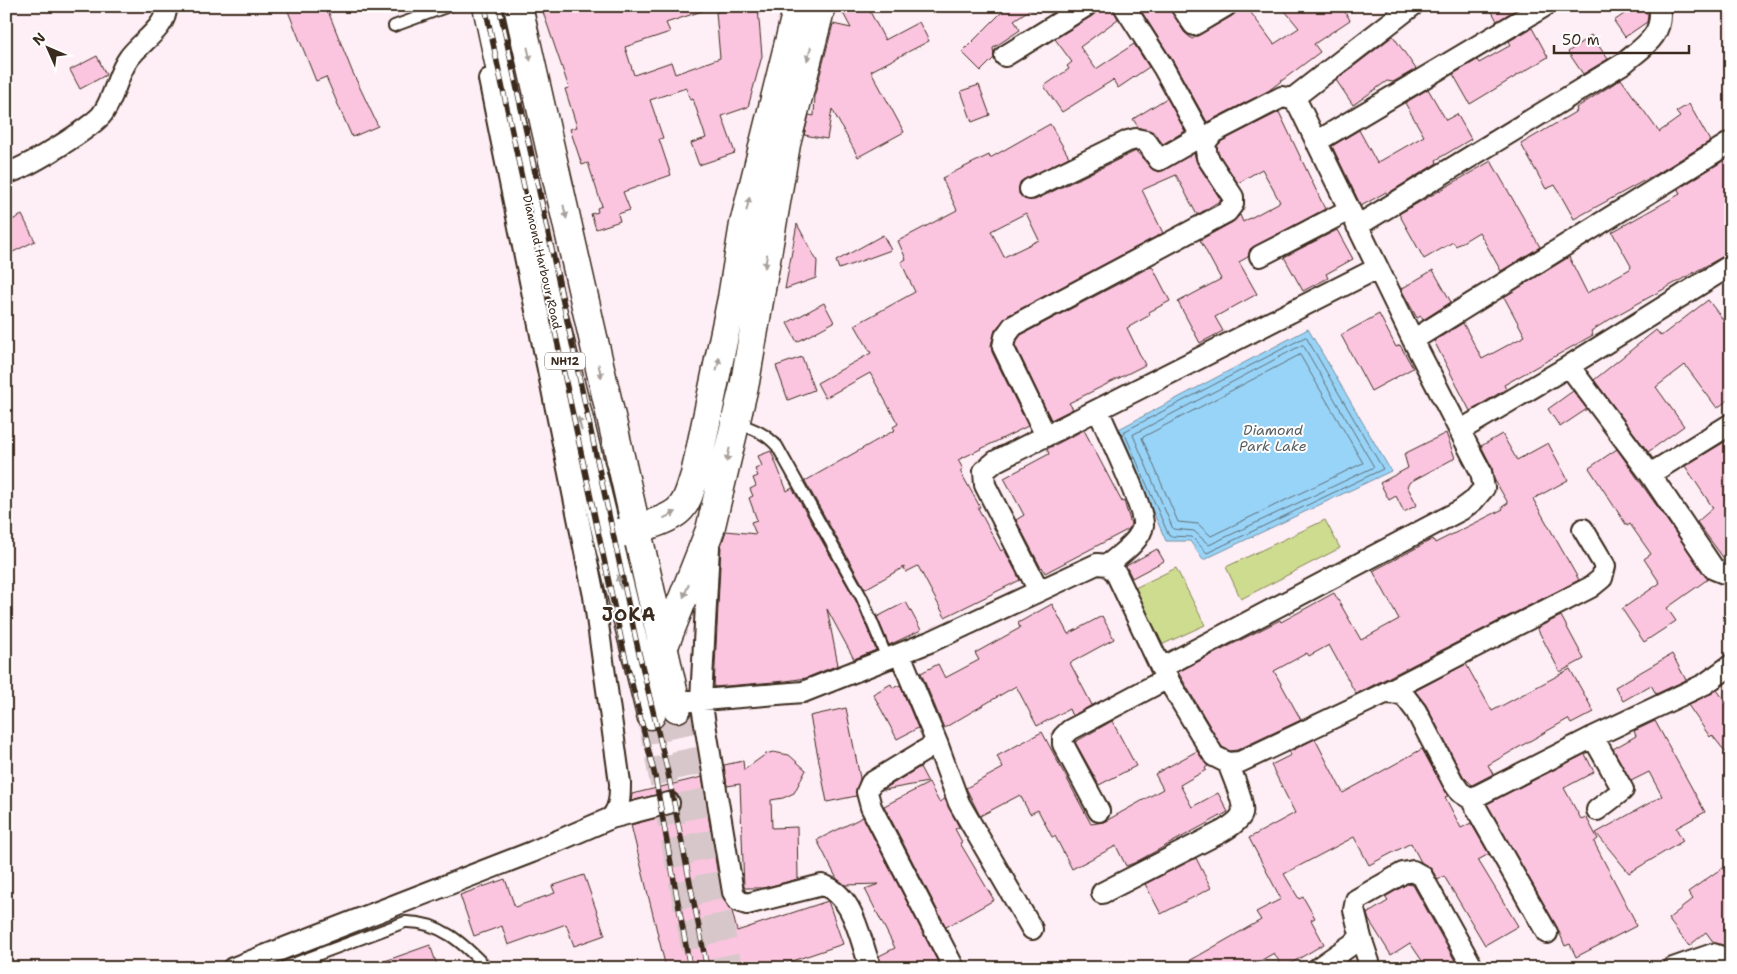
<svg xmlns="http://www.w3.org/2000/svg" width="1737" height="974" viewBox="0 0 1737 974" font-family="'Shantell Sans',sans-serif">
<rect width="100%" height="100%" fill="#feeef5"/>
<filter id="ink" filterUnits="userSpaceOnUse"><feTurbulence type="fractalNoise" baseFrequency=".02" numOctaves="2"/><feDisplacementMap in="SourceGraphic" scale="10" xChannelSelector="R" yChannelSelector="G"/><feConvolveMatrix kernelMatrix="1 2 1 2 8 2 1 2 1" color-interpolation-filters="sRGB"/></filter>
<g filter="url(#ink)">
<path fill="#cedc90" stroke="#848357" d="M1325 520 1340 548 1241 599 1226 567Z
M1176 568 1205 625 1159 646 1135 588Z"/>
<path fill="#98d4f8" stroke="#7390a1" d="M1308 329 1391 471 1203 560 1190 541H1166L1117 430Z"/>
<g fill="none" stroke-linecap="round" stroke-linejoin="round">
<path stroke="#606e75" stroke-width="1" d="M1306 337 1383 469 1207 553 1192 537 1169 536 1124 432Z
M1303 345 1374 467 1209 545 1194 531 1173 529 1133 435Z
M1300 355 1363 463 1211 536 1198 524 1178 522 1142 438Z"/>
</g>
<path fill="#fcc5df" stroke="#3b2a1e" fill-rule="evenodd" d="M286 6H326L352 71 378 126 352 137 326 77 316 81Z
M541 6H708V9L666 23 670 32 625 47 634 75 671 62 675 74 720 58 716 12 758 8 762 56 748 107 722 116 735 153 699 165 691 143 706 138 693 99 690 100 686 88 650 100 663 138 659 139 671 175 623 192 630 210 618 214 620 221 596 229 591 214 598 212 597 208 602 206 588 163 582 165 570 129 577 127 565 89 569 88Z
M856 6H867L885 40 919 22 929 41 871 71 904 132 858 157 832 109 827 139 804 135 809 115 814 116 815 94 833 24 851 28 843 13Z
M1008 6H1035L1014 20 1020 30 993 48 994 58 981 71 962 52Z
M1098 6H1112L1118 19 1080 47 1096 69 1134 44 1149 67 1118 88 1113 80 1062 112 1044 86 1069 69 1067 66 1072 62 1055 39 1092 16Z
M1138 6H1168L1184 32 1192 39 1232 16 1238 6H1246L1274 44 1299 28 1281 6H1341L1350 20 1314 44 1320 52 1268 91 1207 122 1173 61Z
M1489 6H1519L1520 7 1497 21Z
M1618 6H1642L1648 15 1647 22 1625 37 1614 21 1624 14Z
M1532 28 1548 57 1470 104 1453 74 1477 60 1479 63 1511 45 1509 41Z
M1591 35 1608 59 1583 74 1568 52Z
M1393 36 1416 69 1393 82 1387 81 1353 105 1336 80Z
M97 56 106 75 80 89 70 70Z
M1621 79 1659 132 1680 117 1676 112 1689 104 1710 141 1660 172 1574 219 1555 185 1546 189 1521 144 1577 111 1576 108Z
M979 85 990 115 972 122 961 91Z
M1428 89 1446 120 1457 114 1471 139 1436 160 1437 163 1387 194 1386 192 1361 206 1332 146 1359 130 1377 163 1424 136 1405 103Z
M1167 98 1185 131 1163 144 1155 134 1138 127 1133 119Z
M1279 112 1325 209 1250 249 1248 257 1239 262 1257 294 1215 317 1223 331 1200 343 1178 302 1221 279 1200 240 1233 222 1240 215 1243 222 1280 202 1262 169 1238 183 1218 153 1217 146 1222 141Z
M1050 124 1069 157 1020 182 1019 194 1024 199 1035 200 1136 151 1150 167 1159 172 1194 153 1197 163 1221 200 1197 215 1176 175 1142 190 1163 233 1007 316 995 330 991 345 992 352 1028 426 958 460 963 469 960 471 980 507 978 508 1001 551 1004 549 1020 580 945 617 918 566 906 572 904 567 865 589 805 481 895 430 893 427 898 424 870 373 825 398 817 383 871 353 855 325 915 292 901 262 906 259 898 241 957 210 942 178 989 155 990 158ZM1026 213 1039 240 1004 257 991 231Z
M1731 156V252L1617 315 1591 331 1593 335 1504 385 1506 389 1470 411 1434 341 1463 323 1482 359 1525 336 1504 297 1569 257 1587 293 1630 269 1631 266 1612 232 1680 194 1678 189Z
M1491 161 1540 247 1501 271 1479 232 1456 246 1453 242 1424 259 1399 214Z
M22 215 35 241 11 253 6 244V223Z
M797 224 817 261 816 278 785 289Z
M1337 230 1353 259 1326 274 1328 278 1303 291 1284 257Z
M883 235 891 250 839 269 836 261Z
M1152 266 1170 301 1149 312 1150 315 1127 328 1145 365 1069 403 1073 409 1051 420 1015 345 1016 342 1021 335Z
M1433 270 1451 302 1423 320 1421 316 1417 318 1401 289Z
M1708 300 1731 330V398L1717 408 1685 365 1656 387 1684 426 1648 452 1594 380 1656 330 1661 336Z
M824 303 834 322 797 342 787 323Z
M1379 314 1396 347 1400 345 1413 368 1371 391 1341 335Z
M802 357 814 390 788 400 776 366Z
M1573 391 1587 409 1560 427 1548 409Z
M1084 430 1122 502 1124 501 1131 524 1129 529 1045 573 1042 567 1041 568 1016 520 1024 515 1004 478 1049 454 1047 449Z
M1446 433 1455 458 1410 482 1407 486 1417 505 1404 512 1396 496 1389 500 1380 483 1408 468 1404 454Z
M1502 434 1517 460 1548 443 1568 480 1533 499 1579 580 1356 694 1329 645 1309 656 1307 653 1274 671 1301 720 1237 750 1230 751 1222 747 1178 672 1280 620 1281 622 1334 593 1361 640 1399 619 1373 571 1433 539 1435 543 1503 509 1502 507 1508 503 1494 479 1492 467 1481 446Z
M1731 438V559L1725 560 1697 522 1713 508 1685 466Z
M1617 449 1708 579 1667 608 1676 621 1644 642 1622 609 1660 583 1644 559 1651 554 1630 524 1627 526 1589 468Z
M771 451 787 491 792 488 856 601 876 650 854 659 827 609 838 665 806 678 786 681 714 687 721 546 726 531 756 534 751 522 757 520 749 498 753 496 750 489 756 486 753 478 758 476 755 469 762 466 758 456Z
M1157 549 1164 561 1132 578 1126 566Z
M906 602 921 630 889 645 877 617Z
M1052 604 1068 634 1102 616 1114 639 1070 663 1092 705 1072 716 1069 709 1037 726 1016 686 944 728 921 673 938 664 945 678 979 660 975 653 1020 628 1018 623Z
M1561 616 1584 659 1560 672 1537 628Z
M1672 654 1686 680 1656 694 1651 685 1623 701 1615 687Z
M1466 664 1492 711 1570 669 1594 712 1571 724 1568 719 1488 765 1493 774 1472 785 1463 776 1426 705 1415 691Z
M891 684 893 688 900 685 918 728 897 739 873 694Z
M1717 690 1731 709V759L1712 735 1710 737 1688 705Z
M846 708 860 778 856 796 827 802 810 716Z
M1112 721 1136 766 1099 785 1075 742Z
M1655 721 1705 812 1676 828 1683 841 1629 873 1596 833 1662 796 1649 772 1631 781 1613 749 1636 736 1634 731Z
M1042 732 1091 824 1104 822 1163 789 1155 774 1197 751 1208 766 1205 768 1206 770 1180 785 1192 807 1218 793 1228 812 1134 863 1126 866 1116 846 1072 869 1055 836 1052 837 1038 810 1030 814 1020 795 980 816 966 788 1003 768 997 756Z
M1315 739 1343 793 1422 749 1448 796 1445 797 1461 828 1471 823 1489 854 1478 860 1518 926 1485 945 1444 876 1438 880 1432 870 1421 862 1411 843 1369 865 1354 837 1284 874 1299 899 1303 897 1315 918 1311 920 1324 944 1283 968 1274 953 1248 968H1177L1261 920 1256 912 1281 899 1249 838 1295 813 1271 765 1291 755 1289 752Z
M773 752 789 755 806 770 794 793 783 798 771 800 772 828 797 827 798 879 764 888H744L740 784 727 786 724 765 743 761 744 770 766 754Z
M1585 754 1594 772 1564 788 1581 819 1586 817 1598 839 1594 842 1635 921 1634 922 1636 926 1576 957 1570 944 1565 946 1557 927 1487 804Z
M920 767 928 782 884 790V789Z
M702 777 721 894 732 911 737 931 828 901 843 944 771 968H666L631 825 672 814 678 811 681 801 677 794 672 791 631 801 632 794Z
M929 783 939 802 945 799 959 827 955 829 962 842 960 843 994 900 946 927 884 806Z
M863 817 941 968H883L879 956 895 948 865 889 879 884 845 885 837 879 817 840Z
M1196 858 1211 888 1161 914 1145 884Z
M1722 868 1731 878V942L1726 946 1714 943 1706 932 1689 946 1668 919 1693 899 1688 892Z
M584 875 605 935 574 946 566 924 508 945 502 926 474 936 460 895 505 879 515 907 555 893 552 886Z
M1407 884 1413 885 1459 968H1427L1410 943 1391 955 1369 920 1367 914 1388 901 1385 897Z
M430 945 438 968H371V966Z"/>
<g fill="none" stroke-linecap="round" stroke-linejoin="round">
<path stroke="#d7c7ca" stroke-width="28" stroke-dasharray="28 14" stroke-linecap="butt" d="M677 708 728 968
M651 715 699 968"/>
<defs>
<path id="service" d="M394 26 449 6
M737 423C754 429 765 433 777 446L862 598 887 658
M282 968 405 922C440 921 464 944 487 968"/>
<path id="minor" d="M1124 6 1163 67 1205 143
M1181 6 1194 25 1226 6
M1005 56 1086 6
M1292 99 1412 6
M1316 142 1545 6
M6 173C21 172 95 126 103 113 115 96 117 74 129 58 140 42 168 27 166 6
M1030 189 1128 141 1136 139 1146 141 1159 160 1201 136
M1357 226 1624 63C1643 47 1665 35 1659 6
M1260 256 1349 210
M1413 340 1731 142
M1569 366 1650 474 1731 424
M1098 410C1106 429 1145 509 1143 525 1141 541 1119 555 1108 565
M1461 430 1569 366 1731 265
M1650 474 1714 569 1724 573 1731 571
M709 547 701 700 733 892 738 901 747 904 822 885C853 894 859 936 869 963
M1039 591 985 485 984 471 996 461 1378 268
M900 654 937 743 959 803 1032 929
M1161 668 1214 756 1228 763 1240 762 1385 693 1403 694 1416 711 1453 782 1460 792 1471 799 1593 737 1705 684 1731 665
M1385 693 1591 587 1602 578 1605 566 1583 529
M664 703 803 692 932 641 1097 564 1108 565 1116 573 1161 668 1461 510 1473 501 1484 488 1481 472 1413 340 1299 106 1292 99 1282 97 1214 132 1205 143 1207 157 1233 197V204L1227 212 1013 326 1005 337 1003 347 1046 436
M1593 737 1623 790 1597 810
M937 743 871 783 867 792 871 807 954 968
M1471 799 1547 933
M1099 811 1063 744V737L1070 730 1168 678
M611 818 669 803
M1102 893 1223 831C1229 827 1237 823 1241 816 1247 806 1232 775 1228 763
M1361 938 1371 968
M233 968 532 852 611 818C620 808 620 797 620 783L594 596 489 79
M1318 968 1361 938 1354 910 1356 900 1403 873 1413 871 1422 876 1473 968
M1673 968 1713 954 1731 960"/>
<path id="secondary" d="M608 536C627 531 668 523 681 508 689 499 691 486 695 475L732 298 744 224 798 6
M652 653 664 646 710 530 745 382 786 144 821 6"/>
<path id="trunk" d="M487 6 550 301 651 715
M518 6 677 708"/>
</defs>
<use href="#service" stroke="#3b2a1e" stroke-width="14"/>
<use href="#minor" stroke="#3b2a1e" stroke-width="24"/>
<use href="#secondary" stroke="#3b2a1e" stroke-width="31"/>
<use href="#trunk" stroke="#3b2a1e" stroke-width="31"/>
<use href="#service" stroke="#fff" stroke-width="10"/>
<use href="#minor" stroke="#fff" stroke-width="20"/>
<use href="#secondary" stroke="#fff" stroke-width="28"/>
<use href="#trunk" stroke="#fff" stroke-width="28"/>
<defs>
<path id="rail" d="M485 6 624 652 655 776 690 968
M499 6 638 649 668 773 707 968"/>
</defs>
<use href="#rail" stroke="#3b2a1e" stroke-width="5.5"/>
<use href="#rail" stroke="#fff" stroke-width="4" stroke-dasharray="11" stroke-linecap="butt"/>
</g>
<defs><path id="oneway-solid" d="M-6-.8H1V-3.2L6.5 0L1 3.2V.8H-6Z" transform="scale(1.25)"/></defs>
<g fill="#a79f9a">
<use href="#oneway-solid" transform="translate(529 54) rotate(77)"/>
<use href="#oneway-solid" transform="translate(809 54) rotate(106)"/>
<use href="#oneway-solid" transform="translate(748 204) rotate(-77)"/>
<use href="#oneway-solid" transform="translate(565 212) rotate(77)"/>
<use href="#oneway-solid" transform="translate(766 261) rotate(100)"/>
<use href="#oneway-solid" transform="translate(718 364) rotate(-78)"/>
<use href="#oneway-solid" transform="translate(600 371) rotate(77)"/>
<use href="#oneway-solid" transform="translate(580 424) rotate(-104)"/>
<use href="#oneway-solid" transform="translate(728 455) rotate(103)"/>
<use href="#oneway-solid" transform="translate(670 515) rotate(-27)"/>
<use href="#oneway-solid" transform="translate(619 582) rotate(-104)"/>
<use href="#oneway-solid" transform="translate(686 591) rotate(112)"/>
</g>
</g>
<g text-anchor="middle" stroke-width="4" stroke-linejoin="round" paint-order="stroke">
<rect fill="#fff" stroke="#766a62" stroke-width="1" x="545" y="352.5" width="40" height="17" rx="4"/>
<g font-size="11" font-weight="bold" fill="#3b2a1e">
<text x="565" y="365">NH12</text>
</g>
<g font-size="12" fill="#3b2a1e" stroke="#fff">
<text transform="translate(542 262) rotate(77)" y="4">Diamond Harbour Road</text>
</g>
<g font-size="14" font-style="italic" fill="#575d5f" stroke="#fff">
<text x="1273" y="435">Diamond<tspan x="1273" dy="16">Park Lake</tspan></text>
</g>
<g font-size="18" font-weight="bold" letter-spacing="1" fill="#3b2a1e" stroke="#fff">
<text x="629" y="621">JOKA</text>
</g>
</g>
<rect width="1737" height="974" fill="none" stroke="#fff" stroke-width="25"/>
<rect x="12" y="12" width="1712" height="949" fill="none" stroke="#3b2a1e" stroke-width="2" filter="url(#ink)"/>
<g transform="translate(48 48) rotate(315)" stroke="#ffffff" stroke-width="4" paint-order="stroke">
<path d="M0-4L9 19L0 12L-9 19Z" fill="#3b2a1e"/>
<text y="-8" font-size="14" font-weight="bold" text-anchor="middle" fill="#3b2a1e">N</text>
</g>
<path d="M1554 45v8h135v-8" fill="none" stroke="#3b2a1e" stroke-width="2.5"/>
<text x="1562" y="45" font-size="15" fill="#3b2a1e" stroke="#ffffff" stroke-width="4" paint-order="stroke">50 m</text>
</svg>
